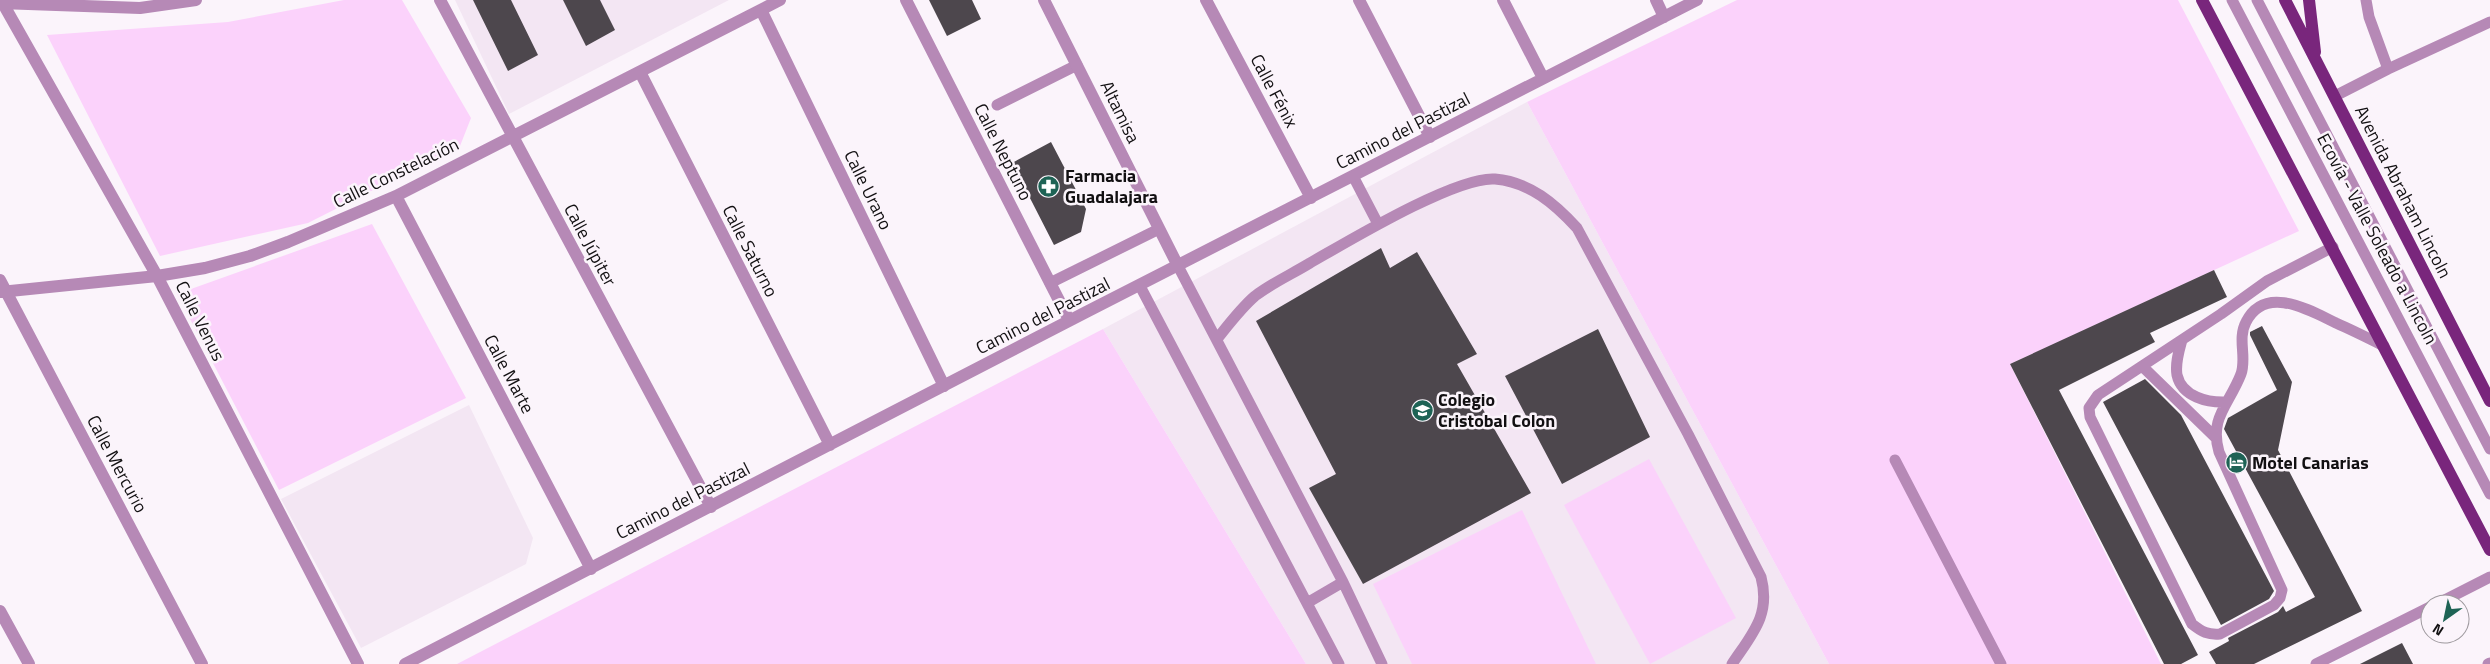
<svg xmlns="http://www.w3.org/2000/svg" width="2490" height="664" viewBox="0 0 2490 664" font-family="'Titillium Web',sans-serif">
<rect width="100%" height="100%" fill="#fbf4fb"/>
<path fill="#f3e6f3" d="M455 0H729L509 114Z
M1527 102 1829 664H1306L1103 329Z
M469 405 533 538 526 564 361 648 281 499Z"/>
<path fill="#fbd2fb" d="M344 0H402L471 118 460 146 308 223 160 256 47 35 228 22Z
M1737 0H2178L2299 231 2010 364 2161 664H1829L1527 102Z
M372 224 466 398 279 490 177 294Z
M1103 329 1306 664H457Z
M1649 459 1736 618 1650 664 1564 505Z
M1522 510 1596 664H1412L1373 584Z"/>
<path fill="#4d474d" d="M473 0H511L538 55 508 71Z
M563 0H600L615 30 586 46Z
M929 0H972L981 19 947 36Z
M1051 142 1086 209 1081 232 1054 245 1012 163Z
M1381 248 1390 268 1417 252 1477 354 1457 364 1531 493 1363 584 1309 488 1336 474 1256 321Z
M2214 270 2227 297 2150 333 2155 342 2059 390 2198 655 2181 664H2164L2010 364Z
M2262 326 2292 382 2278 450 2362 611 2254 664H2216L2209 652 2229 641 2228 638 2278 612 2283 606 2286 612 2315 597 2224 429 2228 418 2277 390 2250 335V332Z
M1598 329 1650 437 1562 484 1505 376Z
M2145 379 2181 415 2274 591 2269 599 2221 625 2103 402Z
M2402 643 2413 664H2360Z"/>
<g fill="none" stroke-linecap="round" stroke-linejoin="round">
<path stroke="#b689b6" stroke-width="11" d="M2232 0 2490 494
M2257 0 2490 449
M2388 69 2490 22
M2335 96 2388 69 2369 17 2366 0
M997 105 1077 65
M1353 176 1378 224
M2333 247 2267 281 2221 314 2098 395 2089 408 2090 417 2192 624C2202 632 2208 635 2220 634L2274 605 2280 598 2282 590 2219 452C2209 418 2229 405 2241 374 2247 357 2237 339 2246 322 2265 284 2309 310 2336 323 2352 330 2368 338 2384 346
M1178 266 1343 582 1382 664
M1050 283 1159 229
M1140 286 1339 664
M1217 339C1229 324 1241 308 1255 296 1272 283 1292 274 1310 263 1347 242 1456 176 1495 179 1530 182 1555 204 1577 228L1688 434 1761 577C1771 615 1752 634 1732 664
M2182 340C2179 351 2175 363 2177 375 2182 397 2208 403 2227 402
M2142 366 2215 437
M1895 460 2001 664
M1307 603 1343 582
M2437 604 2490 577
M2316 664 2430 607
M2488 664 2490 663"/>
<path stroke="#b689b6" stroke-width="12" d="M1 0 157 276 358 664
M440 0 711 507
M906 0 1069 320
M1044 0 1178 266
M1206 0 1311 198
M1359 0 1430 137
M1503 0 1543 78
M1656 0 1664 17
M0 3 140 8 196 0
M761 10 944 386
M640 72 830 445
M396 196 591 569
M0 280 202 664
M0 292 157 276 205 268 250 256 288 242 396 196 780 0
M0 611 29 664
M405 664C835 441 1265 219 1697 0"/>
<path stroke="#79267c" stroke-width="12" d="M2202 0 2490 550
M2285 0 2490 401
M2309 0 2315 52"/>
</g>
<defs>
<symbol id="pharmacy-disc" viewBox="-11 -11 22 22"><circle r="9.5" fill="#1e6355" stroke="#fbf4fb"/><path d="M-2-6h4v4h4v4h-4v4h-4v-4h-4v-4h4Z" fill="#fff"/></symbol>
<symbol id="school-disc" viewBox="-11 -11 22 22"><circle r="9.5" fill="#1e6355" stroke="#fbf4fb"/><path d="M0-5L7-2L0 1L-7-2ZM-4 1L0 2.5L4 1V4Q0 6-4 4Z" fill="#fff"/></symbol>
<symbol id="hotel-disc" viewBox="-11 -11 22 22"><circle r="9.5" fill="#1e6355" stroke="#fbf4fb"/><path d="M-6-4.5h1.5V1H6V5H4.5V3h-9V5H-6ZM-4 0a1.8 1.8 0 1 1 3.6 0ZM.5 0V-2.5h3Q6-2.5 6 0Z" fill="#fff"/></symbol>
</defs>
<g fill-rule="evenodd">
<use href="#pharmacy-disc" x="1036" y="174" width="25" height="25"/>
<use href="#school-disc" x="1410" y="398" width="25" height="25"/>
<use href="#hotel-disc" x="2224" y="450" width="25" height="25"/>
</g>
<g text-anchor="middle" stroke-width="5" stroke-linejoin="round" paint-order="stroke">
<g font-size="18" fill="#121012" stroke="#fbf4fb">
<text transform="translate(1274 91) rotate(62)" y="6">Calle Fénix</text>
<text transform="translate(1120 112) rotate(64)" y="6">Altamisa</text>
<text transform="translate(1403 131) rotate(-27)" y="6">Camino del Pastizal</text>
<text transform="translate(1003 152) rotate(63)" y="6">Calle Neptuno</text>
<text transform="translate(396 173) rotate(-26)" y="6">Calle Constelación</text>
<text transform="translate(868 190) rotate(64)" y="6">Calle Urano</text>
<text transform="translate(2403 192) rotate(63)" y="6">Avenida Abraham Lincoln</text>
<text transform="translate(2377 239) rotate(62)" y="6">Ecovía - Valle Soleado a Lincoln</text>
<text transform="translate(590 245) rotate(62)" y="6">Calle Júpiter</text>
<text transform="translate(750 251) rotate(63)" y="6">Calle Saturno</text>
<text transform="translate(1043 316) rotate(-27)" y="6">Camino del Pastizal</text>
<text transform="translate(200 321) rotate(63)" y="6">Calle Venus</text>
<text transform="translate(509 374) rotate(62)" y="6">Calle Marte</text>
<text transform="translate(117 464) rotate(62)" y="6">Calle Mercurio</text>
<text transform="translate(683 501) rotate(-27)" y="6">Camino del Pastizal</text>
</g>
<g font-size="18" font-weight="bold" fill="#121012" stroke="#fbf4fb" text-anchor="start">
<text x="1065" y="182">Farmacia<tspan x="1065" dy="21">Guadalajara</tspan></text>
<text x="1438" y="406">Colegio<tspan x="1438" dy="21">Cristobal Colon</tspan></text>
<text x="2252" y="469">Motel Canarias</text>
</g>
</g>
<g transform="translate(2445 619) rotate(213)"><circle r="24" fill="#fbf4fb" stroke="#9e999e"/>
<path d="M0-4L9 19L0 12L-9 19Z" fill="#1e6355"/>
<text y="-8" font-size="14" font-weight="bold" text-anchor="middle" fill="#121012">N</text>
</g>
</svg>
